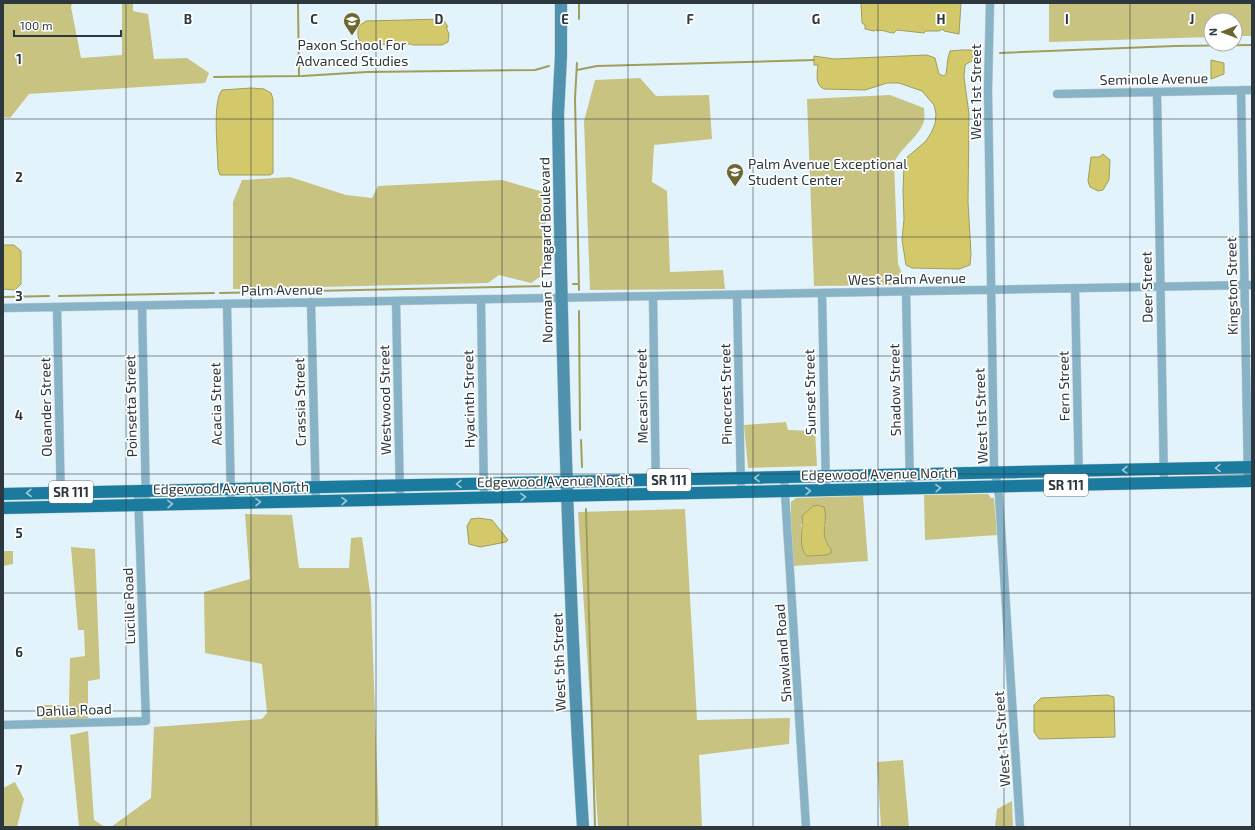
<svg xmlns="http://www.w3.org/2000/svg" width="1255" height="830" viewBox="0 0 1255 830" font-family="'Exo 2',sans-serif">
<rect width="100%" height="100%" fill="#e2f3fb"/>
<path fill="#c9c382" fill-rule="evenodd" d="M3 3H72L71 7 81 58 122 55V3H133V11L148 14 154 59 187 58 209 73 205 83 29 94 10 118 3 117Z
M1049 3H1252V36H1235V20H1211V37L1049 42Z
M640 78 656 96 709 95 712 139 654 145 652 182 667 191 670 272 723 270 725 289 590 290 584 121 595 80Z
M890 95 924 108C924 112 925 118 924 121 920 136 901 147 894 163L898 264 907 285 814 286 807 99Z
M290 177 346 195 372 198 378 186 502 180 547 193 544 274 531 283 499 275 488 283 233 289V202L242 180Z
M786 422 788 430 815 431 817 466 748 468 744 425Z
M988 494 991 498H994L997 535 925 540 924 495Z
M863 496 868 561 793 566 791 524V502L796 498ZM803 520 826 524C822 534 825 541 831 549L804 553 801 525Z
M685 509 697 720 790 718 789 744 699 755 702 827H598L578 512Z
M245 514 292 515 299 568H349L351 538 362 537 371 599 379 827H111L151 798 154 727 262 719 267 713 262 664 205 653 204 592 250 579Z
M71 547 95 549 100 679 88 681V719L42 720 41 705H69L70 658 85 656 84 630H78Z
M3 551H13V564L3 566Z
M88 731 94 820 105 827H79L70 735Z
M903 760 909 827H881L877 762Z
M15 782 24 799 17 827H3V788Z
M1012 801 1013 827H995L997 809Z"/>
<path fill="#d3c96a" stroke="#a19e5c" d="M861 3H961L959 34 944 31 943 29 939 31H926L924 33 897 30 894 33C887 33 884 29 877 31V29L874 31 865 29V25L862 23Z
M443 19 448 27H446L449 34 448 42 442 45H412L411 44 364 45C357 41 357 33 359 26L366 21Z
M962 50H973V60L965 65 964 77 969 114 968 202 971 254 970 265 959 269 912 268 906 265 902 240 904 219 903 191 904 164 905 159 926 141 931 133 935 124 936 114 934 105 922 91 899 83H887L865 90 824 89C815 85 817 74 818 65H814V56L834 59 927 55 935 58 939 74 944 76 946 74 948 58 950 51Z
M1211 60 1224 63V74L1211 79Z
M251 88 264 89 271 93 273 99V173L270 175H220L218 169C218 152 212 102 222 90Z
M1103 154 1110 160 1109 180 1103 190 1098 191 1090 187 1088 181 1091 157H1099Z
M3 245H14L21 251V284L15 290 3 289Z
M818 505 824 507C829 525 818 533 831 549V553L827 555 807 556C797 547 804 527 802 516L813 506Z
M479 518 492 520 508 540 506 542 480 547 469 544 467 526 471 519Z
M1107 695 1114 697 1115 737 1039 739 1034 732V705L1041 698Z"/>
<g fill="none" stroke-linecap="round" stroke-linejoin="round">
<path stroke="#a19e5c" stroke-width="2" d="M298 3 299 76
M579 3V19
M1000 53 1175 46 1252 45
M577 63 575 98 579 290
M577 70 597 66 814 60
M214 77 302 76 367 72 535 70 549 66
M573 284H579
M220 293 549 286
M59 296 214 293
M3 297 49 296
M579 311 580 430
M581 440 582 467
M586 509 595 827"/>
<defs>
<path id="street" d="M990 3 988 90 994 465 999 496 1020 827
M1241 90 1248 481
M1157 92 1164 483
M1057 94 1252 90
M1075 288 1079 484
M906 291 910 488
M822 294 826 490
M737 295 741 492
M653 297 656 494
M481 300 484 498
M396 301 400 499
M311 302 316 501
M227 304 231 503
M142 306 146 505
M57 307 61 507
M3 308 1252 285
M784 477 806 827
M3 725 146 721 138 491"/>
<path id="secondary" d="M561 3V55L558 114C562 352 568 590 583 827"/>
<path id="primary" d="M3 494 1252 467
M3 508 1252 481"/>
</defs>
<use href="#street" stroke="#beced5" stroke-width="9"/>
<use href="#secondary" stroke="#beced5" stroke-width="13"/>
<use href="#primary" stroke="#beced5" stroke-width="13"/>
<use href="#street" stroke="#88b2c5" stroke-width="8"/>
<use href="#secondary" stroke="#5192af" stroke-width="12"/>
<use href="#primary" stroke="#1a7b9f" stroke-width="12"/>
</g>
<defs><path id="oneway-chevron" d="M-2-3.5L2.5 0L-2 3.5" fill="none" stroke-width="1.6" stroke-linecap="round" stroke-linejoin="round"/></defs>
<g stroke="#a3cad9">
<use href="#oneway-chevron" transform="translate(1218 468) rotate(178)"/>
<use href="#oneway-chevron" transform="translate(1125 470) rotate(179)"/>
<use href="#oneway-chevron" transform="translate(757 478) rotate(179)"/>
<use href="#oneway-chevron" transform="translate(459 484) rotate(179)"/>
<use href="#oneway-chevron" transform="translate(938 488) rotate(-2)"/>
<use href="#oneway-chevron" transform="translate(808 491) rotate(-1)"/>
<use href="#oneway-chevron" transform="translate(29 493) rotate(179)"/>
<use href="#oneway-chevron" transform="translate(523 497) rotate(-1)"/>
<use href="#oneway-chevron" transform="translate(344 501) rotate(-1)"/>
<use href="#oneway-chevron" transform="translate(258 502) rotate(-1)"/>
<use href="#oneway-chevron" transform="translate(170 504) rotate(-1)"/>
</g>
<path fill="none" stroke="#2c383d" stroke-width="1" stroke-opacity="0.55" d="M126 3V827M251 3V827M376 3V827M502 3V827M628 3V827M753 3V827M878 3V827M1004 3V827M1130 3V827M3 119H1252M3 237H1252M3 356H1252M3 474H1252M3 593H1252M3 711H1252"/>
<defs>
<symbol id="school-pin" viewBox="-11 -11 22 30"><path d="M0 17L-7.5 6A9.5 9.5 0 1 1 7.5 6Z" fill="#6b6632" stroke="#fff"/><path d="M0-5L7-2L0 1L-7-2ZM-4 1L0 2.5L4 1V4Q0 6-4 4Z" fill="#fff"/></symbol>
</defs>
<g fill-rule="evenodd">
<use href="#school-pin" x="342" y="11" width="20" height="27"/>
<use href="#school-pin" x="725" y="162" width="20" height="27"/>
</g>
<g text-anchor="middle" stroke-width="3.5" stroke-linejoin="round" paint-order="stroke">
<g fill="#fff" stroke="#6b7477" stroke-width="1">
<rect x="647" y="469" width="44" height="22" rx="3"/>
<rect x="1044" y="474" width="44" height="22" rx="3"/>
<rect x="49" y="481" width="44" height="22" rx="3"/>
</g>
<g font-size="13" font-weight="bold" fill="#2c383d">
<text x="669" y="485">SR 111</text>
<text x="1066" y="490">SR 111</text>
<text x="71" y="497">SR 111</text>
</g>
<g font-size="14" fill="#2c383d" stroke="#fff">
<text x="352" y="50">Paxon School For<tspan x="352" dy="16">Advanced Studies</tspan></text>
<text x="748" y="169" text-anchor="start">Palm Avenue Exceptional<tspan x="748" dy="16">Student Center</tspan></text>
</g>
<g font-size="14" fill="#2c383d" stroke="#fff">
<text transform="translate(1154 79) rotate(-1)" y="5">Seminole Avenue</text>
<text transform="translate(976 92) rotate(-90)" y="5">West 1st Street</text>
<text transform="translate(546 250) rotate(-91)" y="5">Norman E Thagard Boulevard</text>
<text transform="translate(907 279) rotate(-1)" y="5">West Palm Avenue</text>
<text transform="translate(1232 286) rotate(-91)" y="5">Kingston Street</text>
<text transform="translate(1147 287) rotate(-91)" y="5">Deer Street</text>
<text transform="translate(282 290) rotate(-1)" y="5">Palm Avenue</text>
<text transform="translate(1064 386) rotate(-91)" y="5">Fern Street</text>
<text transform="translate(895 390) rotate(-91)" y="5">Shadow Street</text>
<text transform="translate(810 392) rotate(-91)" y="5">Sunset Street</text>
<text transform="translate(726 394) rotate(-91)" y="5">Pinecrest Street</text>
<text transform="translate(642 396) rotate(-91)" y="5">Mecasin Street</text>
<text transform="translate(469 399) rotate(-91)" y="5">Hyacinth Street</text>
<text transform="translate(385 400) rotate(-91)" y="5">Westwood Street</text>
<text transform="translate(300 402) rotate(-91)" y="5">Crassia Street</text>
<text transform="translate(216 404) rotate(-91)" y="5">Acacia Street</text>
<text transform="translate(131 406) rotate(-91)" y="5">Poinsetta Street</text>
<text transform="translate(46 407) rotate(-91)" y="5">Oleander Street</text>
<text transform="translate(981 416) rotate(-92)" y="5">West 1st Street</text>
<text transform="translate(879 474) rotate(-1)" y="5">Edgewood Avenue North</text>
<text transform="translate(555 481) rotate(-1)" y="5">Edgewood Avenue North</text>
<text transform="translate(231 488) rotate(-1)" y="5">Edgewood Avenue North</text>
<text transform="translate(129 606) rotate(-92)" y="5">Lucille Road</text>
<text transform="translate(783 653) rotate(-94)" y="5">Shawland Road</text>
<text transform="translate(559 662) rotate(-92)" y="5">West 5th Street</text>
<text transform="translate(74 710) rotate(-2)" y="5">Dahlia Road</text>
<text transform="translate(1002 739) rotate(-94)" y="5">West 1st Street</text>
</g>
</g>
<g font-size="13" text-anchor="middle" font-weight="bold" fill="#2c383d" stroke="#fff" stroke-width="3.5" stroke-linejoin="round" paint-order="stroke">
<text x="188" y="24">B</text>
<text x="314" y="24">C</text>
<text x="439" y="24">D</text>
<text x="565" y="24">E</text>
<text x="690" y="24">F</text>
<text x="816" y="24">G</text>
<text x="941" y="24">H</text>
<text x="1067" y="24">I</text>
<text x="1192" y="24">J</text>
<text x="19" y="64">1</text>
<text x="19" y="182">2</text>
<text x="19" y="301">3</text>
<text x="19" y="420">4</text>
<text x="19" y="538">5</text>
<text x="19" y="657">6</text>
<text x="19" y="775">7</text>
</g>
<rect width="1255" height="830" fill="none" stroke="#2c383d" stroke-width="8"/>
<g transform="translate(1223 32) rotate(269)"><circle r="19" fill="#ffffff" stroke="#abafb1"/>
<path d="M0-3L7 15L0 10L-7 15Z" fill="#6b6632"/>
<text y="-6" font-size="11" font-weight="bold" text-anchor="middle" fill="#2c383d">N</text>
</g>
<path d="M14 30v6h107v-6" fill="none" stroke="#2c383d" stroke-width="2"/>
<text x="20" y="30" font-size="12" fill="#2c383d" stroke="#ffffff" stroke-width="3" paint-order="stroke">100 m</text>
</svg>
